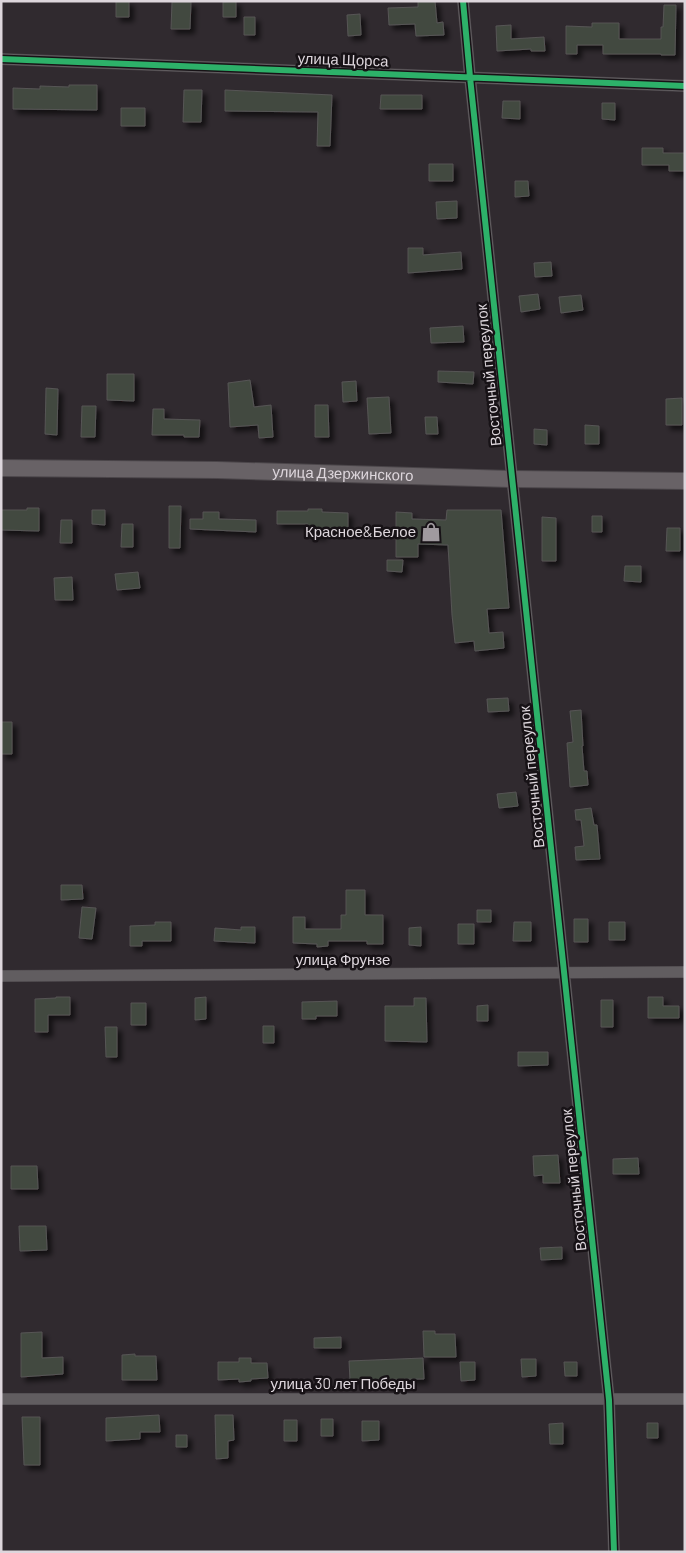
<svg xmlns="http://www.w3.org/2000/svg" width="686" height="1553" viewBox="0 0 686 1553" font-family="Barlow,sans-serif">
<defs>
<filter id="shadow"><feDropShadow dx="4.5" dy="4.5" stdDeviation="2.5" flood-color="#0009"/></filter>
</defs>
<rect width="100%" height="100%" fill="#302a2f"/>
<path fill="#434a41" stroke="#565555" filter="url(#shadow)" d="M116 1H129V17H116Z
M236 1V17H223V2Z
M418 1H435L437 23 443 22 444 35 416 36 415 24 389 25 388 8 418 7Z
M172 2H191L190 29H171Z
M664 5H676L675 55H661V54H603V45H577V54H566V26L592 27V23H619V39H661V27H663Z
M360 14 361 35 348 36 347 15Z
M244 17H255V35H244Z
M511 25V39L544 37 545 51H531V49L497 51 496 26Z
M69 85H97V110L13 109V88L40 89V86L69 87Z
M184 90H202L201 122H183Z
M225 90 332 95 330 146H317L318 112 225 111Z
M381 95H422V109H380Z
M503 101H520V119L502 118Z
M602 103H615V120L602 119Z
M121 108H145V126H121Z
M642 148H663V153H685V171H669V165H642Z
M429 164H453V181H429Z
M515 181H528L529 196 515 197Z
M457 201V218L437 219 436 202Z
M408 248H423V255L461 252 462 269 408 273Z
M551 262 552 276 535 277 534 263Z
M538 294 540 309 521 312 519 296Z
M581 295 583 310 561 313 559 297Z
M463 326 464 342 431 343 430 328Z
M438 371 474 372 473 384 438 382Z
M107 374H134V401L107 400Z
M250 380 254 407 271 405 273 437 259 438 258 425 230 427 228 383Z
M356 381 357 401 343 402 342 382Z
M46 388 58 389 57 435 45 434Z
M389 397 391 433 369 434 367 398Z
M682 398V425H666V399Z
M315 405H328L329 437H315Z
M82 406H96L95 437H81Z
M153 409H164V419L200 420 199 437H184V435H152Z
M425 417H437L438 434H426Z
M585 425 599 426V444H585Z
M534 429 547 430V445L534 444Z
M169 506H181L180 548H169Z
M27 508H39V531L1 530V510H27Z
M308 509H322V512L348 513V528H322V535H308V524H277V511H308Z
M92 510H105V525L92 524Z
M447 510H501L509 608 487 609 489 633 503 632 504 648 475 651 474 641 455 643 452 615 448 545 418 544V557H396V512L412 513V519L446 520Z
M203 512H219V519L256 520V532L190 529V519H203Z
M592 516H602V532H592Z
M542 517 556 518V561H542Z
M61 520H72V543H60Z
M122 524H133V547H121Z
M667 528H680V551H666Z
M387 560H403L402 572 387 571Z
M625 566H641V582L624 581Z
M138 572 140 588 117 590 115 574Z
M72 577 73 600H55L54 578Z
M508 698 509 711 488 712 487 699Z
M581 710 583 746H582L584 771H587L588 785 570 787 567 743 573 742 570 711Z
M1 722H12V754H1Z
M516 792 518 806 499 808 497 794Z
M591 808 594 825H597L600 859 576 860 575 847 584 846 581 820H576L575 810Z
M61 885H82L83 899 61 900Z
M346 890H365V915H383V944H367V941H328V946L317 947V944L293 943V917H305V929H341V915H346Z
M82 907 96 908 92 939 79 938Z
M477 910H491V922H477Z
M574 919H588V942H574Z
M155 922H171V941H142V946H130V926L155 925Z
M514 922H531V941H513Z
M609 922H625V940H609Z
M458 924H474V944H458Z
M241 927H255V943L214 941 215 928 241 930Z
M421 927V946L409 945V928Z
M56 997H70V1015H48V1032H35V999L56 998Z
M206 997V1019L195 1020V998Z
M648 997H663V1006H679V1018H648Z
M414 998H426L427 1042 385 1041V1006H414Z
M601 1000H613V1027H601Z
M337 1001V1016H316V1019H302V1002Z
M131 1003H146V1025H131Z
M488 1005V1021H477V1006Z
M263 1026H274V1043H263Z
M105 1027H117V1057H106Z
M518 1052H548V1065L518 1066Z
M558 1155 560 1183H543V1175L534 1176 533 1156Z
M638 1158 639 1174H613V1159Z
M11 1166H37L38 1189H11Z
M19 1226H46L47 1250 20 1251Z
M562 1247V1259L541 1260 540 1248Z
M423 1331H435V1334H455L456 1357H424Z
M42 1332V1358L63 1357V1374L21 1377V1333Z
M341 1337V1348H314V1338Z
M135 1354V1356H156L157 1380H122V1355Z
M239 1358H251V1363H267L268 1378 251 1379V1381L239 1382V1379L218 1380V1362H239Z
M423 1358 424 1379 350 1380 349 1361Z
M521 1359H536V1376L522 1377Z
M460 1362H475V1380L461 1381Z
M564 1362H577V1376H565Z
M159 1415 160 1432H140V1439L106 1441V1418Z
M215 1415H233L234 1440 228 1441V1458L216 1459Z
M22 1417H40V1465H24Z
M321 1419H333V1436H321Z
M284 1420H297V1441H284Z
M362 1421H379V1440L362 1441Z
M563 1423V1444H550L549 1424Z
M647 1423H658V1438H647Z
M176 1435H187V1447H176Z"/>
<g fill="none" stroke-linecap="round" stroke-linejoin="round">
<defs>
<path id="street" d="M463 1 470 77 609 1400 614 1552
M1 59 685 86
M1 976 685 972
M1 1399H685"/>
<g id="secondary">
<path id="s1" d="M1 468 217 470 513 479 685 481"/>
</g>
</defs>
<use href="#street" stroke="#4b464a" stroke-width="12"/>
<use href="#secondary" stroke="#4b464a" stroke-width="18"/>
<use href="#street" stroke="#615d60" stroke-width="11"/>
<use href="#secondary" stroke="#686266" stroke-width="16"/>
<defs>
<path id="cycleway" d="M463 1 470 77 609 1400 614 1552
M1 59 685 86"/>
</defs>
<use href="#cycleway" stroke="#171216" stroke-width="9"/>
<use href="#cycleway" stroke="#2db169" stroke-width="6"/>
</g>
<defs>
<symbol id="shop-bare" viewBox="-9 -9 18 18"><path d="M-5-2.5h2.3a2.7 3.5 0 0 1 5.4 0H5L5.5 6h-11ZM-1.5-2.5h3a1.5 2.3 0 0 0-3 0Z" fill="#a09a9f" stroke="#171216" stroke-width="2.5" paint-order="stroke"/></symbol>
</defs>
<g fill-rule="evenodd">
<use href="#shop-bare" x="417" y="518" width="28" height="28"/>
</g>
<g text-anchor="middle" stroke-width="5" stroke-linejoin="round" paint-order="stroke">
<g font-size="15" fill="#ddd6dc" stroke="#171216">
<text transform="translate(343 60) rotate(2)" y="5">улица Щорса</text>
<text transform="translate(489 375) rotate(-96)" y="5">Восточный переулок</text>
<text dy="5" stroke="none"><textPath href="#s1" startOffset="342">улица Дзержинского</textPath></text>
<text transform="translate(532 777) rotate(-96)" y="5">Восточный переулок</text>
<text x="343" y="965">улица Фрунзе</text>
<text transform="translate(574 1180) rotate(-96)" y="5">Восточный переулок</text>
<text x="343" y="1389">улица 30 лет Победы</text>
</g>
<g font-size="15" fill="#ddd6dc" stroke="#171216" text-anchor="end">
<text x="416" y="537">Красное&amp;Белое</text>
</g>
</g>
<rect width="686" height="1553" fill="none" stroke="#ddd6dc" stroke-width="5"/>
</svg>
